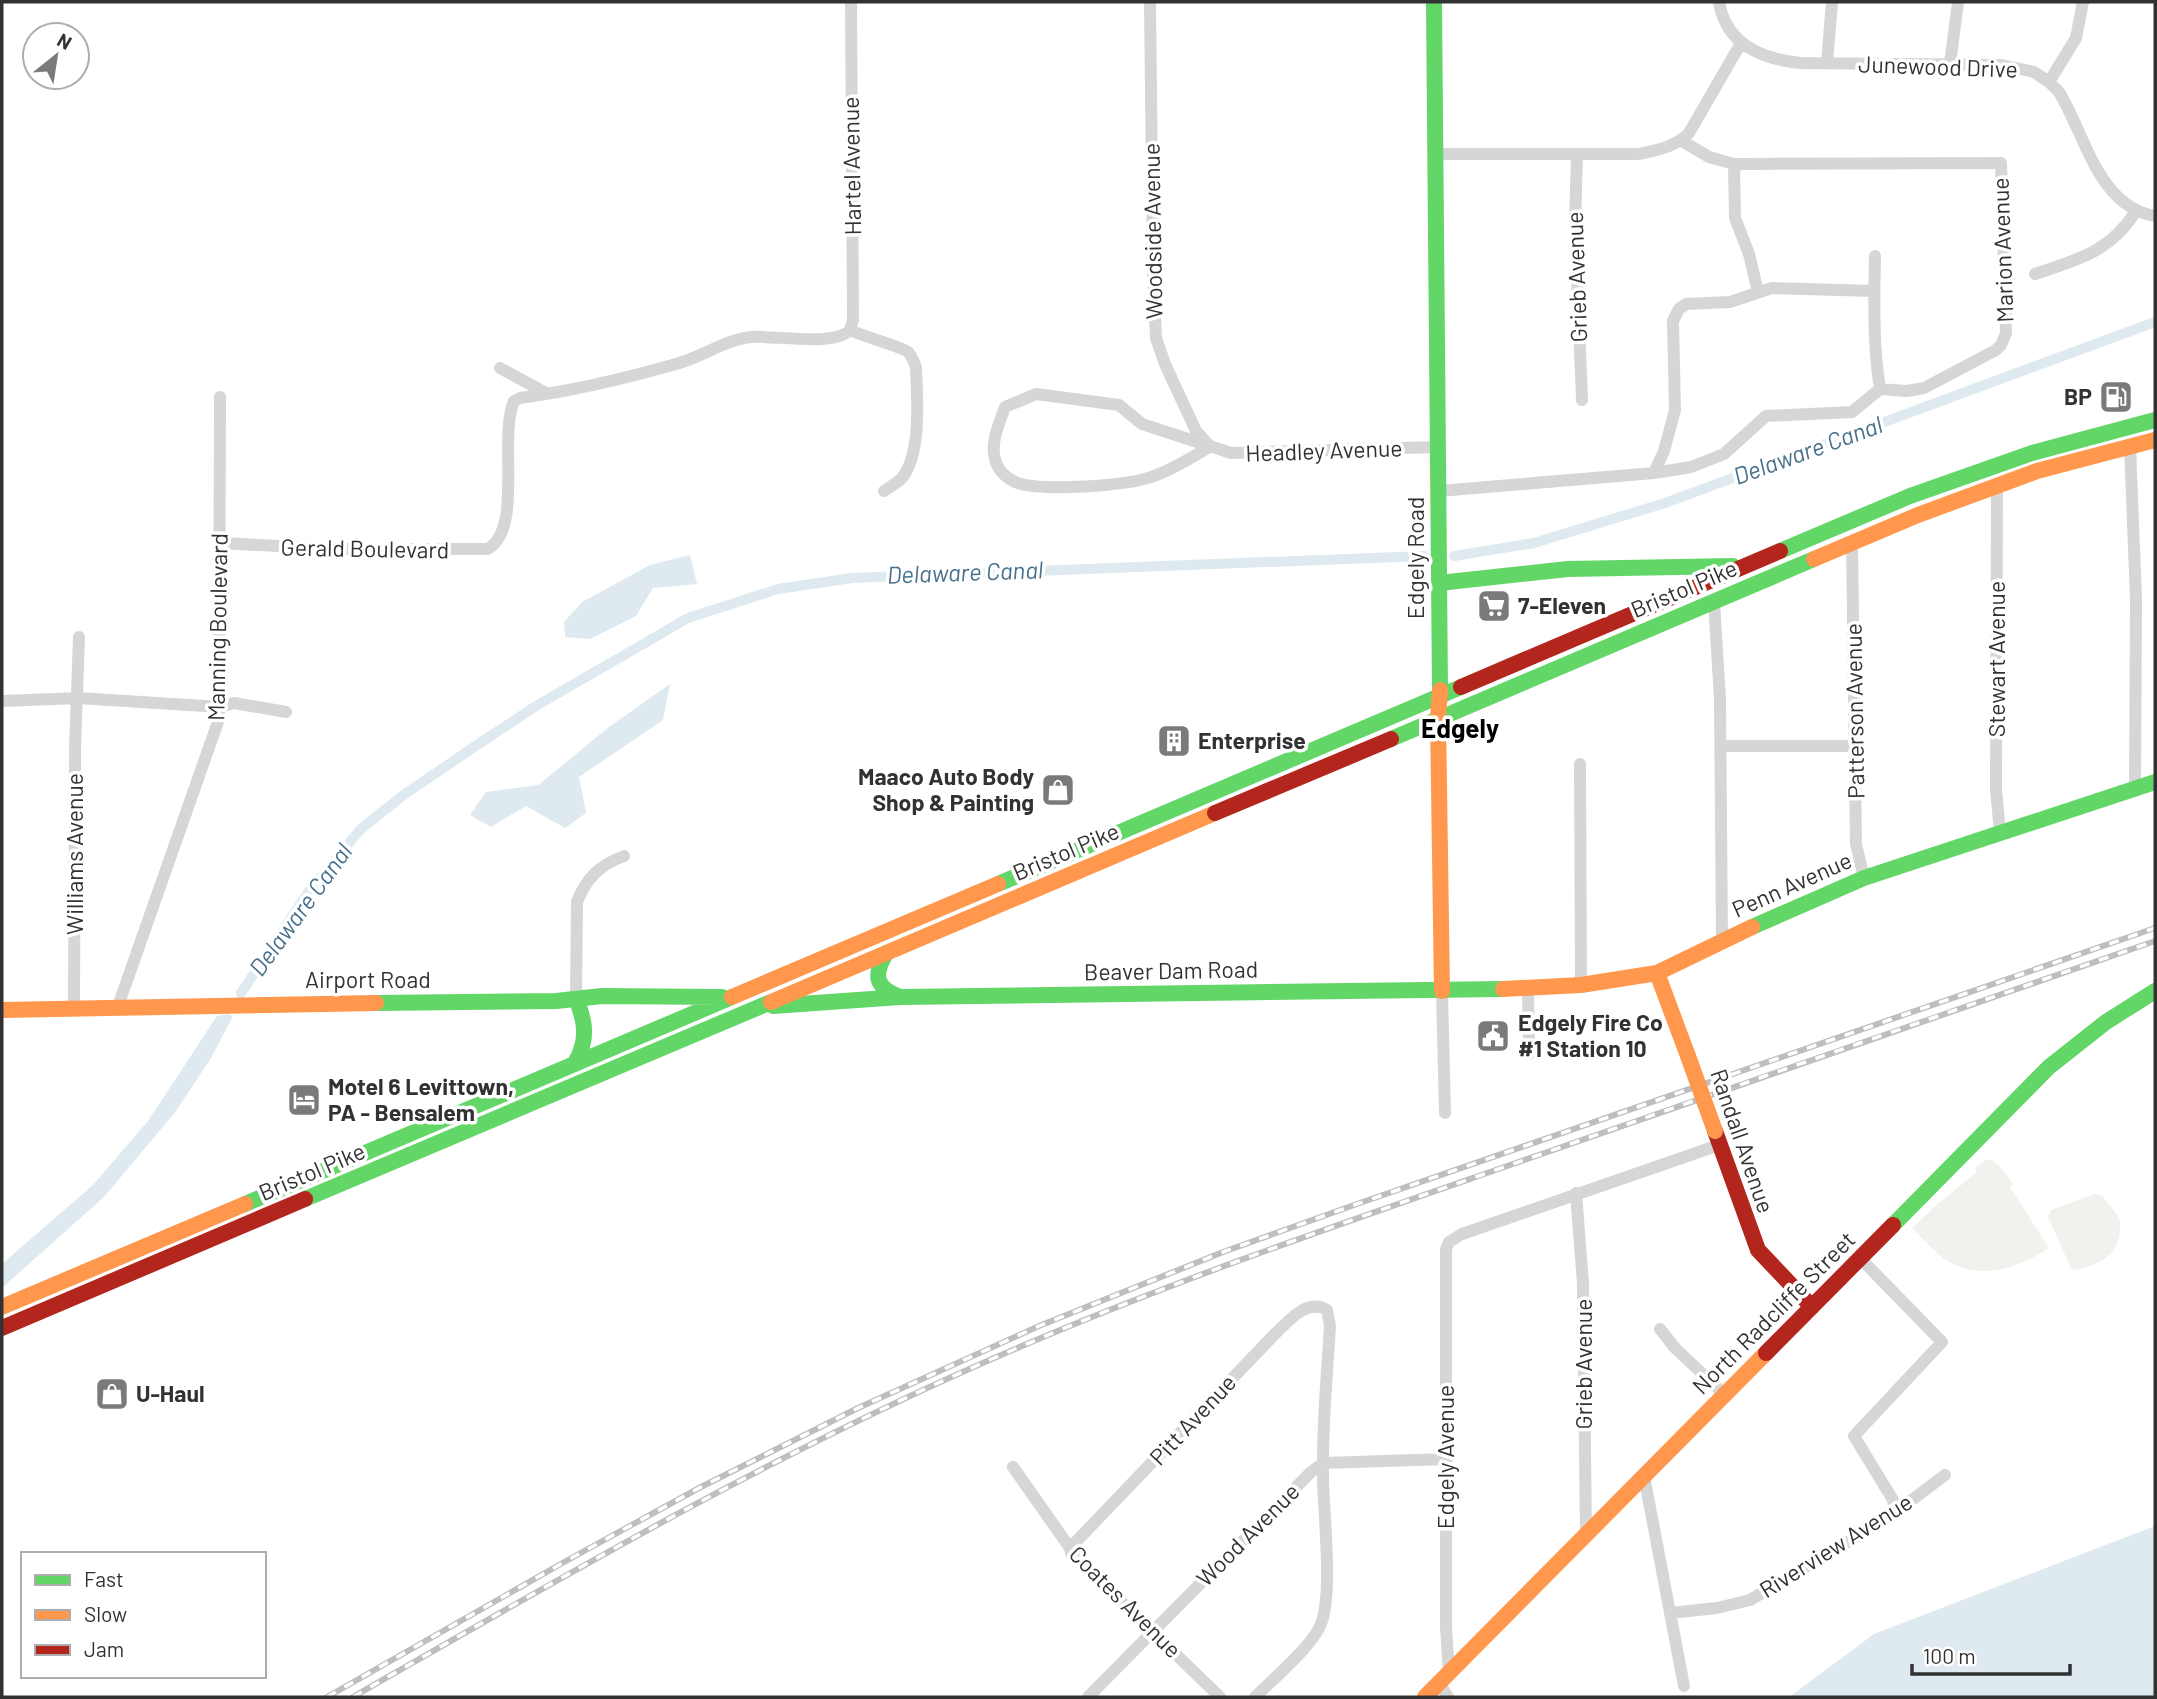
<svg xmlns="http://www.w3.org/2000/svg" width="2157" height="1699" viewBox="0 0 2157 1699" font-family="Barlow,sans-serif">
<rect width="100%" height="100%" fill="#fff"/>
<path fill="#f0f3ed" d="M1988 1159C2002 1164 2005 1174 2013 1184L2010 1187 2049 1248C2018 1269 1977 1282 1943 1258 1932 1249 1922 1238 1912 1228L1935 1206 1976 1173V1167Z
M2095 1194 2103 1196C2108 1204 2116 1212 2120 1220 2122 1226 2120 1224 2120 1231 2119 1256 2094 1268 2072 1270L2048 1217 2051 1210Z"/>
<path fill="#dee9f0" d="M690 555 697 584 653 588 636 616 590 639 565 637 564 622 582 602 650 565Z
M670 684 663 720 579 777 586 813 565 828 526 806 491 827 470 815 486 792 538 785 609 727Z
M227 1014 233 1016 211 1058 176 1111 104 1197 2 1288V1264L93 1185 148 1121 217 1016Z
M2155 1526V1697H1789L1874 1634Z"/>
<g fill="none" stroke-linecap="round" stroke-linejoin="round">
<path stroke="#dee9f0" stroke-width="10" d="M1454 556 1534 543 1665 503 2155 322
M241 993 309 891 360 830 402 796 480 743 536 706 688 618 778 589 852 578 1424 556"/>
<path stroke="#d6d6d6" stroke-width="12" d="M1150 2 1153 269 1156 338 1165 364 1196 431 1208 444
M1719 2C1726 44 1761 59 1800 63L2001 65 2034 72 2049 82 2059 92C2085 134 2098 207 2155 216
M1827 63 1832 2
M1950 64 1958 2
M2049 82 2076 38 2083 2
M1682 141 1709 157 1734 164 2001 163 2006 333 2001 345 1996 350 1924 388 1907 391 1880 389C1873 346 1874 300 1875 256
M1435 154H1639C1657 150 1675 147 1689 133L1741 43
M1577 155 1575 225 1582 400
M1734 164 1735 218 1749 254 1758 292
M2035 274C2079 259 2110 252 2136 211
M850 330 853 320 851 2
M850 330C864 337 900 346 908 352 912 356 914 362 916 367 917 397 922 453 902 478 897 483 890 487 884 491
M500 368 546 393
M1211 446C1192 457 1174 469 1154 476 1128 486 1040 492 1015 482 1006 478 997 469 995 459 990 442 1000 422 1005 407L1036 394 1119 405 1142 424 1231 453 1438 447
M2130 446 2136 599 2135 788
M1654 473 1664 451 1675 410 1673 321 1679 309 1686 304 1730 302 1772 288 1874 291
M1997 484 1996 789 2000 833
M1439 491 1654 473 1691 467 1724 454 1766 416 1852 412 1880 389
M1852 542 1856 844 1864 878
M221 543 333 549H487C524 531 498 437 514 401L520 398C571 391 627 378 676 364 702 357 725 340 751 337 775 335 834 347 850 330
M1714 601 1720 700 1722 941
M2 701 78 698 220 707 234 703 286 712
M1720 746H1856
M1580 764 1581 985
M1528 989 1529 1054
M1442 991 1445 1113
M576 999 577 902C586 878 600 865 624 856
M74 1009 75 749 79 637
M117 1009 219 719 220 397
M1576 1193 1583 1284 1586 1535
M1860 1258 1942 1342 1854 1436 1893 1500 1895 1510 1893 1513
M1660 1329 1675 1348 1725 1395
M1013 1467 1070 1548 1071 1553 1220 1697
M1644 1476 1684 1686
M1070 1548 1271 1338C1286 1324 1306 1297 1327 1310L1330 1326C1327 1376 1322 1426 1323 1476 1323 1512 1334 1597 1320 1626 1311 1647 1273 1679 1255 1697
M1670 1613 1717 1608 1750 1600 1888 1518 1945 1475
M1449 1673 1446 1627V1249L1449 1242 1462 1234 1719 1145
M1439 1683 1448 1697
M1088 1697 1311 1472 1323 1463 1447 1459"/>
<path stroke="#63d668" stroke-width="16" d="M1434 2 1440 690
M1780 551 1910 496 2032 453 2155 420
M1439 583 1568 569 1733 566
M1391 739 1814 559
M998 884 1461 687
M1752 927 1864 878 2155 782
M886 953C873 976 875 987 900 997
M376 1003 556 1001 602 996 722 997
M773 1006 900 997 1503 989
M575 1063C588 1041 586 1022 576 999
M305 1199 771 1002
M245 1204 732 997
M1893 1225 2049 1067 2106 1022 2155 991"/>
<path stroke="#ff974d" stroke-width="16" d="M1814 559 1918 515 2037 471 2155 440
M1440 690 1438 718 1442 991
M1657 973 1688 1056
M1503 989 1581 985 1657 973 1752 927
M732 997 998 884
M771 1002 1215 813
M2 1010 376 1003
M2 1307 245 1204
M1425 1697 1766 1353"/>
<path stroke="#b3261e" stroke-width="16" d="M1461 687 1780 551
M1215 813 1391 739
M1715 1131 1758 1250 1812 1307
M2 1328 305 1199
M1766 1353 1893 1225"/>
<defs>
<path id="rail" d="M327 1697 566 1561 701 1487 858 1408 1039 1326 1223 1252 1357 1204 2155 928
M353 1697C569 1573 785 1447 1015 1349 1178 1279 1346 1222 1513 1164 1727 1089 1941 1015 2155 941"/>
</defs>
<use href="#rail" stroke="#bebebe" stroke-width="6"/>
<use href="#rail" stroke="#fff" stroke-width="3.5" stroke-dasharray="10" stroke-linecap="butt"/>
<path stroke="#ff974d" stroke-width="16" d="M1688 1056 1715 1131"/>
</g>
<defs>
<symbol id="fuel-square" viewBox="-11 -11 22 22"><rect x="-9" y="-9" width="18" height="18" rx="4" fill="#7a7a7a" stroke="#fff"/><path d="M-5.5-6h7V0h2V4h1.3V-2.5L3-4.5l.8-.8L6-3V5H2.5V1h-1V6h-7ZM-4.2-4.7v3.2H.2V-4.7Z" fill="#fff"/></symbol>
<symbol id="supermarket-square" viewBox="-11 -11 22 22"><rect x="-9" y="-9" width="18" height="18" rx="4" fill="#7a7a7a" stroke="#fff"/><path d="M-6-5.5h2.5l.6 2H6L4.5 2H-2.5L-4.4-4H-6ZM-1.5 3.2a1.3 1.3 0 1 0 .1 0ZM3 3.2a1.3 1.3 0 1 0 .1 0Z" fill="#fff"/></symbol>
<symbol id="building-square" viewBox="-11 -11 22 22"><rect x="-9" y="-9" width="18" height="18" rx="4" fill="#7a7a7a" stroke="#fff"/><path d="M-4-6H4V6H1V3H-1V6H-4ZM-2.5-4.3h1.7v1.8h-1.7ZM.8-4.3h1.7v1.8H.8ZM-2.5-1h1.7V.8h-1.7ZM.8-1h1.7V.8H.8Z" fill="#fff"/></symbol>
<symbol id="shop-square" viewBox="-11 -11 22 22"><rect x="-9" y="-9" width="18" height="18" rx="4" fill="#7a7a7a" stroke="#fff"/><path d="M-5-2.5h2.3a2.7 3.5 0 0 1 5.4 0H5L5.5 6h-11ZM-1.5-2.5h3a1.5 2.3 0 0 0-3 0Z" fill="#fff"/></symbol>
<symbol id="civic-square" viewBox="-11 -11 22 22"><rect x="-9" y="-9" width="18" height="18" rx="4" fill="#7a7a7a" stroke="#fff"/><path d="M-.6-6.5H3V-4.5H.6V-3L4-1V1h2V6H-6V1h2V-1L-.6-3ZM-1.2 2.5V6h2.4V2.5Z" fill="#fff"/></symbol>
<symbol id="hotel-square" viewBox="-11 -11 22 22"><rect x="-9" y="-9" width="18" height="18" rx="4" fill="#7a7a7a" stroke="#fff"/><path d="M-6-4.5h1.5V1H6V5H4.5V3h-9V5H-6ZM-4 0a1.8 1.8 0 1 1 3.6 0ZM.5 0V-2.5h3Q6-2.5 6 0Z" fill="#fff"/></symbol>
</defs>
<g fill-rule="evenodd">
<use href="#fuel-square" x="2097" y="378" width="38" height="38"/>
<use href="#supermarket-square" x="1475" y="587" width="38" height="38"/>
<use href="#building-square" x="1155" y="722" width="38" height="38"/>
<use href="#shop-square" x="1039" y="771" width="38" height="38"/>
<use href="#civic-square" x="1474" y="1017" width="38" height="38"/>
<use href="#hotel-square" x="285" y="1081" width="38" height="38"/>
<use href="#shop-square" x="93" y="1375" width="38" height="38"/>
</g>
<g text-anchor="middle" stroke-width="7" stroke-linejoin="round" paint-order="stroke">
<g font-size="23" fill="#323232" stroke="#fff">
<text transform="translate(1938 67) rotate(2)" y="8">Junewood Drive</text>
<text transform="translate(852 166) rotate(-91)" y="8">Hartel Avenue</text>
<text transform="translate(1153 231) rotate(-91)" y="8">Woodside Avenue</text>
<text transform="translate(2003 250) rotate(-92)" y="8">Marion Avenue</text>
<text transform="translate(1577 277) rotate(-92)" y="8">Grieb Avenue</text>
<text transform="translate(1324 451) rotate(-2)" y="8">Headley Avenue</text>
<text transform="translate(365 549) rotate(1)" y="8">Gerald Boulevard</text>
<text transform="translate(1416 558) rotate(-90)" y="8">Edgely Road</text>
<text transform="translate(1684 589) rotate(-23)" y="8">Bristol Pike</text>
<text transform="translate(218 627) rotate(-89)" y="8">Manning Boulevard</text>
<text transform="translate(1997 659) rotate(-90)" y="8">Stewart Avenue</text>
<text transform="translate(1855 711) rotate(-91)" y="8">Patterson Avenue</text>
<text transform="translate(1066 852) rotate(-23)" y="8">Bristol Pike</text>
<text transform="translate(75 854) rotate(-90)" y="8">Williams Avenue</text>
<text transform="translate(1792 885) rotate(-24)" y="8">Penn Avenue</text>
<text transform="translate(1171 971) rotate(-1)" y="8">Beaver Dam Road</text>
<text x="368" y="988">Airport Road</text>
<text transform="translate(1742 1141) rotate(71)" y="8">Randall Avenue</text>
<text transform="translate(312 1172) rotate(-23)" y="8">Bristol Pike</text>
<text transform="translate(1774 1313) rotate(-45)" y="8">North Radcliffe Street</text>
<text transform="translate(1584 1364) rotate(-90)" y="8">Grieb Avenue</text>
<text transform="translate(1193 1420) rotate(-47)" y="8">Pitt Avenue</text>
<text transform="translate(1446 1457) rotate(-90)" y="8">Edgely Avenue</text>
<text transform="translate(1248 1535) rotate(-45)" y="8">Wood Avenue</text>
<text transform="translate(1836 1546) rotate(-32)" y="8">Riverview Avenue</text>
<text transform="translate(1125 1602) rotate(45)" y="8">Coates Avenue</text>
</g>
<g font-size="23" font-weight="bold" fill="#323232" stroke="#fff" text-anchor="start">
<text x="2092" y="405" text-anchor="end">BP</text>
<text x="1518" y="614">7-Eleven</text>
<text x="1198" y="749">Enterprise</text>
<text x="1034" y="785" text-anchor="end">Maaco Auto Body<tspan x="1034" dy="26">Shop &amp; Painting</tspan></text>
<text x="1518" y="1031">Edgely Fire Co<tspan x="1518" dy="26">#1 Station 10</tspan></text>
<text x="328" y="1095">Motel 6 Levittown,<tspan x="328" dy="26">PA - Bensalem</tspan></text>
<text x="136" y="1402">U-Haul</text>
</g>
<g font-size="24" font-style="italic" fill="#47708d" stroke="#fff">
<text transform="translate(1808 451) rotate(-20)" y="8">Delaware Canal</text>
<text transform="translate(965 573) rotate(-2)" y="8">Delaware Canal</text>
<text transform="translate(301 910) rotate(-54)" y="8">Delaware Canal</text>
</g>
<g font-size="26" font-weight="bold" fill="#000" stroke="#fff">
<text x="1460" y="738">Edgely</text>
</g>
</g>
<rect width="2157" height="1699" fill="none" stroke="#323232" stroke-width="7"/>
<rect x="21" y="1552" width="245" height="126" fill="#ffffff" stroke="#adadad" stroke-width="2"/>
<rect x="35" y="1575" width="35" height="10" fill="#63d668" stroke="#adadad" stroke-width="2"/>
<text x="84" y="1587" font-size="21" fill="#323232">Fast</text>
<rect x="35" y="1610" width="35" height="10" fill="#ff974d" stroke="#adadad" stroke-width="2"/>
<text x="84" y="1622" font-size="21" fill="#323232">Slow</text>
<rect x="35" y="1645" width="35" height="10" fill="#b3261e" stroke="#adadad" stroke-width="2"/>
<text x="84" y="1657" font-size="21" fill="#323232">Jam</text>
<g transform="translate(56 56) rotate(30)"><circle r="33" fill="#ffffff" stroke="#adadad" stroke-width="2"/>
<path d="M0-5L12 26L0 18L-12 26Z" fill="#7a7a7a"/>
<text y="-10" font-size="19" font-weight="bold" text-anchor="middle" fill="#323232">N</text>
</g>
<path d="M1912 1664v10h158v-10" fill="none" stroke="#323232" stroke-width="3.5"/>
<text x="1923" y="1664" font-size="21" fill="#323232" stroke="#ffffff" stroke-width="5" paint-order="stroke">100 m</text>
</svg>
